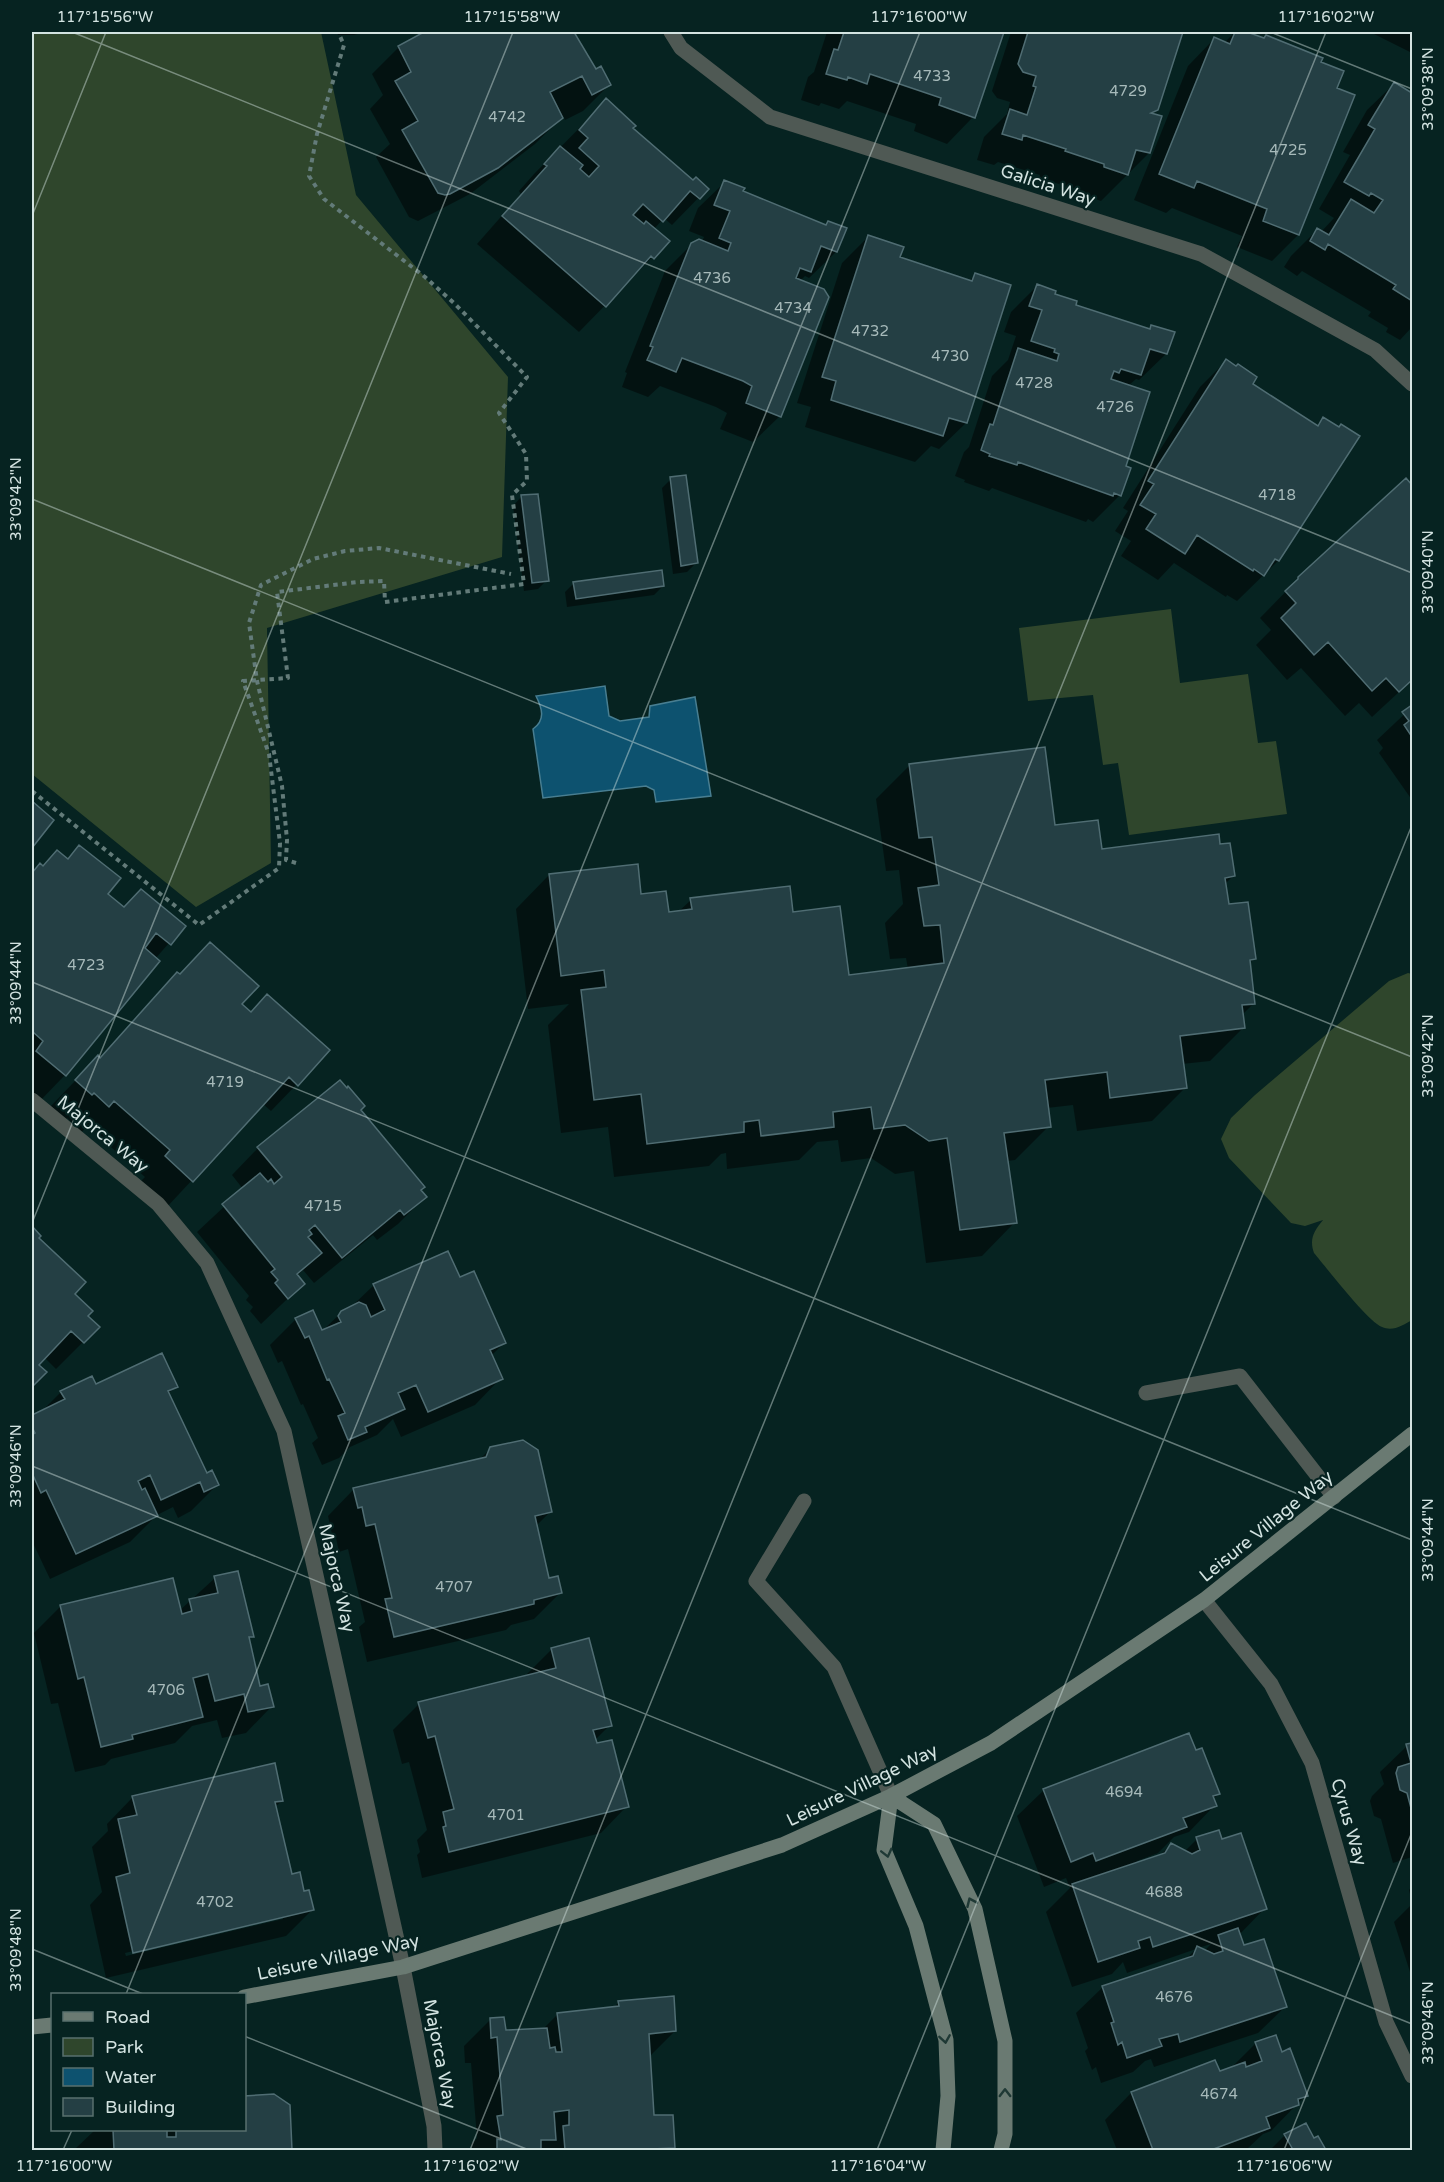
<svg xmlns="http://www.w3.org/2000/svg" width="1444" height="2182" viewBox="0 0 1444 2182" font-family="'Varela Round',sans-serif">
<rect width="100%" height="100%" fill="#062321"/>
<path fill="#2f462c" d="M32 32H321L356 195 508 377 502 557 267 628 271 863 196 907 32 774Z
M1171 609 1180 683 1248 674 1258 743 1276 741 1287 814 1129 835 1118 763 1103 765 1093 695 1028 701 1019 628Z
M1408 973 1412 974V1320C1403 1325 1393 1332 1382 1327 1368 1322 1326 1267 1314 1253 1309 1239 1314 1231 1323 1220L1305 1226 1291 1223 1229 1158 1221 1139 1231 1118 1255 1095 1389 981Z"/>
<path fill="#0d526f" stroke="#487e91" stroke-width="1.5" d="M605 686 609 716 620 721 649 717 650 706 695 697 711 796 656 802 654 790 646 786 543 798 533 729C546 720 542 708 536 696Z"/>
<path fill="#0007" fill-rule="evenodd" d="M337 32H364L354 35H338Z
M427 32H573L596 71 609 85 583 111 565 120 563 116 535 144 470 194 418 221 409 217 376 157 390 144 370 109 383 95 372 74 399 47Z
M827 32H1002L973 117 947 144 914 131 916 124 847 101 839 109 821 103 819 106 801 100 808 77 814 72Z
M1011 32H1182L1157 109 1151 115 1149 153 1101 201 1078 193 1079 190 1039 178 1040 175 998 162 994 165 977 160 984 137 1007 114 1010 102 997 98 992 91Z
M1235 32H1243L1319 62 1335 89 1298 235 1272 261 1237 247 1242 236 1172 208 1166 213 1134 200 1188 66 1214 39 1224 43Z
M1370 32H1412V50L1410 52Z
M1394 84 1412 95V327L1400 340 1386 332 1388 328 1368 316 1371 312 1302 271 1297 276 1284 267 1291 256 1317 230 1321 232 1334 218 1319 209 1350 155 1343 152 1367 110Z
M607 100 631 128 693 182 707 189 672 225 664 218 654 229 668 241 579 332 477 244 521 194 519 191 534 174Z
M725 182 741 192 825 226 828 223 845 229 836 252 809 278 805 276 800 281 780 416 753 442 720 429 727 413 716 407 660 386 648 397 622 387 627 373 625 372 665 271 692 244 702 242 704 237 689 231 698 208Z
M868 237 898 258 969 281 975 275 966 423 939 449 931 446 915 462 805 427 811 407 797 403 842 263Z
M1037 286 1074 306 1148 330 1152 326 1166 354 1139 380 1136 379 1128 386 1120 495 1093 522 1088 519 1086 522 992 488 989 491 964 482 965 480 955 476 964 452 969 447 992 376 1008 360 1016 336 1004 332 1011 312Z
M1226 361 1251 384 1316 427 1323 419 1338 429 1358 436 1278 561 1237 601 1227 595 1226 597 1174 563 1158 580 1121 556 1131 541 1115 531 1128 511 1123 508 1200 387Z
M671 479 696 563 687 572 673 574 662 488Z
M1406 480 1412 488V680L1372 717 1359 703 1345 716 1301 668 1287 680 1256 645 1271 630 1260 618 1299 578Z
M521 497 547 580 538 589 524 591 513 506Z
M574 583 663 586 654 595 567 607 565 592Z
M1412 707V800L1379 753 1383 748 1377 740Z
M910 765 1054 826 1101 851 1218 846 1233 876 1225 884 1228 906 1254 958 1249 964 1254 1003 1242 1015 1244 1027 1210 1061 1182 1064 1186 1087 1152 1121 1077 1131 1073 1105 1047 1108 1049 1126 1015 1160 1007 1161 1015 1222 982 1256 926 1263 914 1171 895 1174 871 1158 841 1162 838 1140 817 1142 799 1160 727 1169 726 1153 721 1154 709 1166 614 1177 608 1127 561 1133 548 1025 569 1004 528 1009 516 909 549 875 640 896 667 914 678 912 691 900 791 913 848 976 908 969 906 958 890 959 885 923 903 904 899 870 886 871 876 799Z
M32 803 52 820 32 846Z
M80 847 106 894 123 908 184 926 155 959 65 1075 39 1102 32 1095V873L40 865 42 867 57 852 66 860Z
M177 974 240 1004 297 1084 271 1111 263 1104 166 1208 139 1183 145 1177 87 1126 82 1132 67 1118 65 1121 50 1107 98 1057 99 1058Z
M359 1110 425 1197 398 1224 377 1240 373 1235 314 1283 303 1270 297 1276 303 1284 261 1324 250 1311 253 1307 246 1300 249 1296 197 1232 243 1189 232 1175 258 1148Z
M32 1228 39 1236 37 1238 86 1316 98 1327 56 1369 44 1357 37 1365 44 1372 32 1385Z
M459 1279 505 1342 491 1356 501 1378 475 1405 401 1437 393 1419 377 1435 350 1447 339 1458 322 1465 312 1443 318 1438 303 1404 301 1405 282 1361 278 1363 270 1345 296 1319 321 1332 342 1312 351 1307 374 1285Z
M95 1386H176L168 1394 206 1475 217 1485 191 1511 178 1518 173 1507 157 1515 130 1542 50 1579 32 1541V1417L41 1412 61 1392Z
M490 1449 551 1511 535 1527 548 1579 560 1593 534 1619 511 1625 506 1630 367 1662 359 1627 365 1622 348 1549 339 1552 335 1533 332 1534 328 1516 354 1489 479 1460Z
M215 1578 252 1636 248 1640 259 1687 272 1706 246 1733 222 1738 217 1720 192 1726 175 1743 111 1759 105 1765 75 1772 58 1703 51 1704 34 1633 61 1606 179 1611Z
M552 1649 610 1725 594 1741 627 1806 601 1833 422 1878 417 1855 420 1852 417 1840 427 1830 409 1762 402 1764 393 1730 419 1704 525 1676Z
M1412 1744V1857L1393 1863 1381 1819 1374 1816 1370 1801 1372 1796 1384 1784 1380 1772 1407 1746Z
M1195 1752 1219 1794 1213 1799 1215 1805 1189 1832 1174 1837 1158 1853 1137 1861 1138 1863 1159 1856 1171 1845 1184 1852 1197 1839 1221 1841 1265 1908 1239 1935 1243 1947 1285 2007 1258 2033 1154 2067 1151 2059 1145 2061 1133 2072 1101 2083 1096 2067 1092 2070 1085 2051 1088 2048 1076 2013 1103 1987 1185 1960 1196 1949 1127 1973 1123 1962 1112 1974 1072 1987 1046 1912 1070 1888 1066 1878 1044 1887 1017 1816 1044 1790ZM1211 1944 1204 1951 1198 1948Z
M133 1797 282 1801 275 1807 291 1876 312 1910 286 1936 106 1978 90 1905 102 1892 92 1847 108 1831 107 1824ZM283 1916V1919L126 1956 125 1953Z
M1412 1886V1902L1409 1890Z
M1412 1904V1971L1410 1972 1394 1922Z
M619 2002 675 2031 649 2057 653 2117 674 2147 670 2150H472L471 2144 477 2138 471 2063H465L464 2046 490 2020 505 2032 542 2030 558 2014 613 2008Z
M1256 2043 1282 2054 1306 2095 1271 2131 1263 2134 1246 2150H1117L1105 2120 1131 2093 1214 2062 1219 2073 1230 2069Z
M289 2106 291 2150H77L76 2148 95 2130H244Z
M1285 2135 1313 2140 1317 2138 1325 2150H1270Z"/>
<path fill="#243f44" stroke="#506d73" stroke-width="1.5" d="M424 32H574L596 69 601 66 611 85 592 95 582 76 550 92 563 118 498 168 450 194 445 195 438 193 402 130 418 121 395 81 411 72 398 46Z
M844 32H1004L975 118 939 105 941 98 870 74 867 84 848 77 847 80 826 74 834 49 838 50Z
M1028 32H1183L1158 110 1151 113 1162 116 1150 153 1136 150 1128 175 1104 167V164L1065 151 1066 149 1023 135 1022 140 1002 134 1010 109 1027 115 1036 87 1033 86 1036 76 1023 72 1018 64Z
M1235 32H1247L1264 38 1266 35 1323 58 1321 62 1344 71 1337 88 1355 95 1299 235 1263 221 1267 209 1197 181 1194 188 1159 174 1214 37 1230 44Z
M1394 82 1412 93V301L1393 289 1396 285 1328 244 1325 250 1310 241 1317 228 1329 235 1351 199 1374 213 1383 200 1371 193 1369 196 1344 182 1375 129 1368 125Z
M606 98 636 126 633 128 693 180 696 177 709 189 700 199 690 191 663 222 643 204 633 215 644 224 646 221 670 241 654 259 651 256 606 307 502 216 547 166 544 164 560 146 583 165 580 169 589 177 599 166 579 148 588 138 579 130Z
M724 180 745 188 743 191 826 225 828 221 847 228 837 252 821 246 811 272 800 268 796 278 824 289 829 297 781 417 746 403 752 386 743 381 682 358 676 372 647 360 653 347 650 346 691 243 699 239 728 251 731 243 719 238 730 211 714 205Z
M868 235 904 247 900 257 972 281 975 273 1011 285 967 423 949 418 943 436 831 400 836 381 822 377Z
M1037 284 1056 291 1055 294 1077 301 1076 305 1150 329 1151 325 1175 332 1167 354 1150 349 1141 375 1121 369 1119 373 1114 371 1111 379 1150 392 1126 466 1131 468 1121 496 1114 493 1113 496 1018 462 1017 465 989 456 990 454 981 450 990 424 993 425 1018 348 1057 361 1059 354 1054 352 1055 349 1031 341 1042 310 1029 306Z
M1226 359 1236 366 1238 364 1257 377 1253 384 1318 426 1323 417 1339 427 1341 424 1360 436 1279 561 1275 559 1264 576 1254 569 1253 571 1197 535 1185 554 1146 529 1156 514 1140 505 1154 484 1148 481Z
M686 475 698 563 681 566 670 477Z
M1406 478 1412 485V680L1399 692 1386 678 1372 691 1328 642 1314 655 1281 618 1296 603 1285 591 1298 579V577Z
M538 494 549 581 532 583 521 495Z
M662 570 664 586 576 599 573 582Z
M1412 705V737L1404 725 1409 721 1402 712Z
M1045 747 1055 825 1098 820 1102 849 1219 834 1220 844 1230 843 1235 876 1225 878 1229 904 1248 902 1256 959 1250 960 1255 1004 1242 1005 1245 1028 1180 1036 1187 1088 1110 1098 1107 1072 1045 1080 1051 1127 1004 1133 1017 1223 960 1230 947 1138 929 1141 905 1125 874 1129 871 1107 833 1112 834 1127 761 1136 759 1120 744 1122V1132L647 1144 641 1094 594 1100 581 990 606 987 604 970 561 976 549 874 638 864 641 894 666 891 669 912 692 909 690 898 790 886 793 912 840 906 849 975 944 963 940 925 924 926 918 888 939 885 932 837 919 838 909 764Z
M32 801 54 820 32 848Z
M79 845 121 878 108 894 124 907 141 889 186 926 171 945 156 933 145 948 160 961 66 1076 36 1051 43 1041 33 1032 32 1033V873L40 863 43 866 57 850 68 859Z
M210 942 259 986 242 1004 251 1012 267 994 330 1050 298 1086 289 1077 193 1182 165 1156 170 1150 114 1101 109 1107 94 1093 92 1095 75 1080 98 1055 100 1058 177 972 180 974Z
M340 1080 347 1088 348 1086 365 1106 361 1110 425 1187 421 1190 427 1197 404 1215 400 1210 342 1258 315 1225 309 1230 312 1234 308 1237 322 1253 297 1274 305 1284 288 1299 275 1283 278 1280 271 1272 275 1269 222 1204 260 1173 268 1182 271 1179 274 1184 282 1177 257 1147Z
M32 1226 41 1236 39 1238 86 1282 75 1294 93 1311 88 1316 100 1327 84 1343 71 1331 39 1365 47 1372 32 1387Z
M448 1251 460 1277 474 1271 506 1343 490 1350 503 1379 428 1412 416 1385 398 1393 405 1409 365 1427 367 1432 348 1440 338 1416 345 1413 329 1379 327 1380 309 1336 305 1338 295 1318 313 1310 322 1330 341 1322 338 1316 341 1311 359 1302 366 1305 371 1317 385 1310 373 1284Z
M162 1353 178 1387 168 1391 207 1473 212 1470 219 1485 204 1492 200 1482 161 1500 150 1475 138 1481 142 1490 145 1488 158 1516 76 1554 46 1490 41 1493 32 1473V1435L35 1433 32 1427V1415L65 1399 60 1391 92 1376 96 1384Z
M523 1440 538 1450 552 1512 535 1516 549 1578 558 1576 562 1593 534 1600V1604L394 1637 385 1599 392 1598 375 1524 366 1526 362 1507 358 1508 353 1488 486 1457 490 1447Z
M238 1571 254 1637H249L260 1686 268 1684 274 1707 248 1712 244 1694 215 1701 208 1674 193 1678 203 1717 132 1735 133 1739 101 1747 84 1677 78 1679 60 1605 173 1578 182 1614 192 1611 189 1599 218 1593 214 1576Z
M589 1638 612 1726 593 1730 597 1743 612 1740 629 1807 449 1852 443 1827 446 1826 443 1812 454 1809 435 1736 428 1738 418 1702 556 1668 551 1648Z
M1189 1733 1196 1750 1202 1748 1220 1794 1213 1796 1217 1806 1183 1818 1187 1827 1096 1861 1093 1853 1071 1862 1043 1789Z
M1412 1743V1812L1407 1793 1400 1790 1396 1773 1398 1767 1411 1763 1406 1744Z
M275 1763 283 1801 275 1802 292 1874 300 1872 304 1891 309 1890 314 1910 133 1953 116 1877 130 1873 118 1819 137 1815 132 1796Z
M1219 1830 1222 1839 1241 1833 1267 1909 1153 1947 1150 1937 1138 1941 1140 1948 1098 1962 1072 1884 1165 1853 1171 1843 1192 1854 1200 1850 1196 1837Z
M1238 1928 1244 1945 1264 1939 1287 2007 1180 2042 1178 2034 1159 2039 1162 2046 1127 2058 1122 2042 1118 2045 1111 2023 1114 2022 1102 1986 1193 1956 1197 1946 1214 1954 1223 1951 1218 1935Z
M674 1996 676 2031 649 2034 654 2115H673L675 2148 627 2150H565L563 2126 569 2125V2110L554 2112 556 2140H541V2150H497V2139L501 2140 497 2116 503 2115 497 2037 491 2038 490 2018 504 2017 506 2030 547 2028 550 2048 555 2047 556 2052H562L557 2013 619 2006 618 2001Z
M1276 2035 1282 2052 1290 2048 1308 2096 1298 2099 1299 2105 1266 2117 1270 2128 1211 2150H1153L1131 2092 1215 2060 1220 2071 1245 2062 1246 2067 1262 2061 1255 2042Z
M274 2094 290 2105 292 2150H114L113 2130H167V2137H176V2130H244V2096Z
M1306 2123 1314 2138 1318 2136 1326 2150H1287L1292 2148 1284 2134Z"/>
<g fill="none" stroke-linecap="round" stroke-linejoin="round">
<path stroke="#637b79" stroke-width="4" stroke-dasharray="4.5 4.5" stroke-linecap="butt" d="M32 791 199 925 279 868 280 843 269 754 243 681 288 678 277 592 358 582 384 581 385 602 524 584 512 495 527 481 526 454 499 413 527 377 454 303 425 277 324 199 309 176 317 134 344 45 338 32
M296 863 286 860 287 840 282 786 257 681 249 623 261 585 313 559 345 551 379 548 511 574"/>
<path stroke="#4f5954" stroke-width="15" d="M1146 1393 1240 1376 1334 1497
M804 1501 756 1581 834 1667 891 1796"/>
<path stroke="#4f5954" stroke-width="15" d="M671 32 681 48 770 117 1201 254 1375 350 1412 384
M32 1100 158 1204 207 1263 284 1431 403 1967 434 2126 435 2150
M1204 1600 1271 1684 1312 1763 1386 2022 1412 2076"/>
<path stroke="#6a7a72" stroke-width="15" d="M244 1997 403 1967 782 1845 891 1796 991 1743 1204 1600 1412 1434
M32 2027 52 2025
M943 2150 948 2096 946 2040 916 1926 884 1850 891 1796 934 1824 975 1909 1005 2041V2134L1001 2150"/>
</g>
<defs><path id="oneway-chevron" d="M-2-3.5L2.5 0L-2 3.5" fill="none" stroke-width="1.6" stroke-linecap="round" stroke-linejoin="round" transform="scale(1.5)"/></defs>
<g stroke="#1f3935">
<use href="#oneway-chevron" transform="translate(887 1853) rotate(76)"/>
<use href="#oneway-chevron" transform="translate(971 1902) rotate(-114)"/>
<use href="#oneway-chevron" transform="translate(945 2039) rotate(81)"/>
<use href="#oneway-chevron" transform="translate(1005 2093) rotate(-90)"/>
</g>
<path fill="none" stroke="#d3e3e1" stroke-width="1.5" stroke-opacity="0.45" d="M72 32 1412 573M1270 32 1412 89M32 216 106 32M32 499 1412 1057M32 982 1412 1540M32 1223 513 32M32 1466 1412 2024M32 1949 143 1994M126 1994 920 32M244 2036 529 2150M63 2150 72 2130M470 2150 1326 32M877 2150 1412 825M1284 2150 1412 1832"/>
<g text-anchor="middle" stroke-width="4.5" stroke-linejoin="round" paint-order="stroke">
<g font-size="15" fill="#a7baba">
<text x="932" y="81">4733</text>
<text x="1128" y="96">4729</text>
<text x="507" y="122">4742</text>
<text x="1288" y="155">4725</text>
<text x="712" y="283">4736</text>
<text x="793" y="313">4734</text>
<text x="870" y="336">4732</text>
<text x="950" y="361">4730</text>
<text x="1034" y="388">4728</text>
<text x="1115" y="412">4726</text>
<text x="1277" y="500">4718</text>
<text x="86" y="970">4723</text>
<text x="225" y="1087">4719</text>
<text x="323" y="1211">4715</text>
<text x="454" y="1592">4707</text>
<text x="166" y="1695">4706</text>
<text x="1124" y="1797">4694</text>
<text x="506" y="1820">4701</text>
<text x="1164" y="1897">4688</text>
<text x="215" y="1907">4702</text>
<text x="1174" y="2002">4676</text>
<text x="1219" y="2099">4674</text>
</g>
<g font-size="18" fill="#d3e3e1" stroke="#062321">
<text transform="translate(1048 185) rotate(18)" y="6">Galicia Way</text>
<text transform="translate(103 1134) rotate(39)" y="6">Majorca Way</text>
<text transform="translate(1266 1526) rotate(-39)" y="6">Leisure Village Way</text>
<text transform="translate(337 1578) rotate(77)" y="6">Majorca Way</text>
<text transform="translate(862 1785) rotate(-26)" y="6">Leisure Village Way</text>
<text transform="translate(1349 1822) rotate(74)" y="6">Cyrus Way</text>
<text transform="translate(338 1957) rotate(-12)" y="6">Leisure Village Way</text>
<text transform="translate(440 2054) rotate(79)" y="6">Majorca Way</text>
</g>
</g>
<rect width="1444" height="2182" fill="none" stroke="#062321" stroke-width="66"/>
<rect x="51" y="1993" width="195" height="138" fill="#062321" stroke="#58706e" stroke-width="1.5"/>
<rect x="63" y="2012" width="30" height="9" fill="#6a7a72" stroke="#58706e" stroke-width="1.5"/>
<text x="105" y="2023" font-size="18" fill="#d3e3e1">Road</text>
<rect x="63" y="2038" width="30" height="18" fill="#2f462c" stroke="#58706e" stroke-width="1.5"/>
<text x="105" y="2053" font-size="18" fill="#d3e3e1">Park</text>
<rect x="63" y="2068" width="30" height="18" fill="#0d526f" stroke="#58706e" stroke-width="1.5"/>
<text x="105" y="2083" font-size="18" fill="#d3e3e1">Water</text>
<rect x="63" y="2098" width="30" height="18" fill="#243f44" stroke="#58706e" stroke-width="1.5"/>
<text x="105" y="2113" font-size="18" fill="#d3e3e1">Building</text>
<rect x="33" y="33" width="1378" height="2116" fill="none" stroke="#d3e3e1" stroke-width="2"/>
<g font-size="15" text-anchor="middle" fill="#d3e3e1">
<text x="105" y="22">117°15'56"W</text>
<text x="512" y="22">117°15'58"W</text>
<text x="919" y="22">117°16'00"W</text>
<text x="1326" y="22">117°16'02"W</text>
<text transform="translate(1428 89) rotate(-90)" y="5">33°09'38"N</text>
<text transform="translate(16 499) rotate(-90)" y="5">33°09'42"N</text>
<text transform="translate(1428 572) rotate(-90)" y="5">33°09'40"N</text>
<text transform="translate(16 983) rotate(-90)" y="5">33°09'44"N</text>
<text transform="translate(1428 1056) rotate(-90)" y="5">33°09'42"N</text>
<text transform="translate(16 1466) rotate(-90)" y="5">33°09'46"N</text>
<text transform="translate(1428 1540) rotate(-90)" y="5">33°09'44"N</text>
<text transform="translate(16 1950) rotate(-90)" y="5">33°09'48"N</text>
<text transform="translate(1428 2023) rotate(-90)" y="5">33°09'46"N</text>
<text x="64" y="2171">117°16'00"W</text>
<text x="471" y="2171">117°16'02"W</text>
<text x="878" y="2171">117°16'04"W</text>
<text x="1284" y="2171">117°16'06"W</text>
</g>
</svg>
